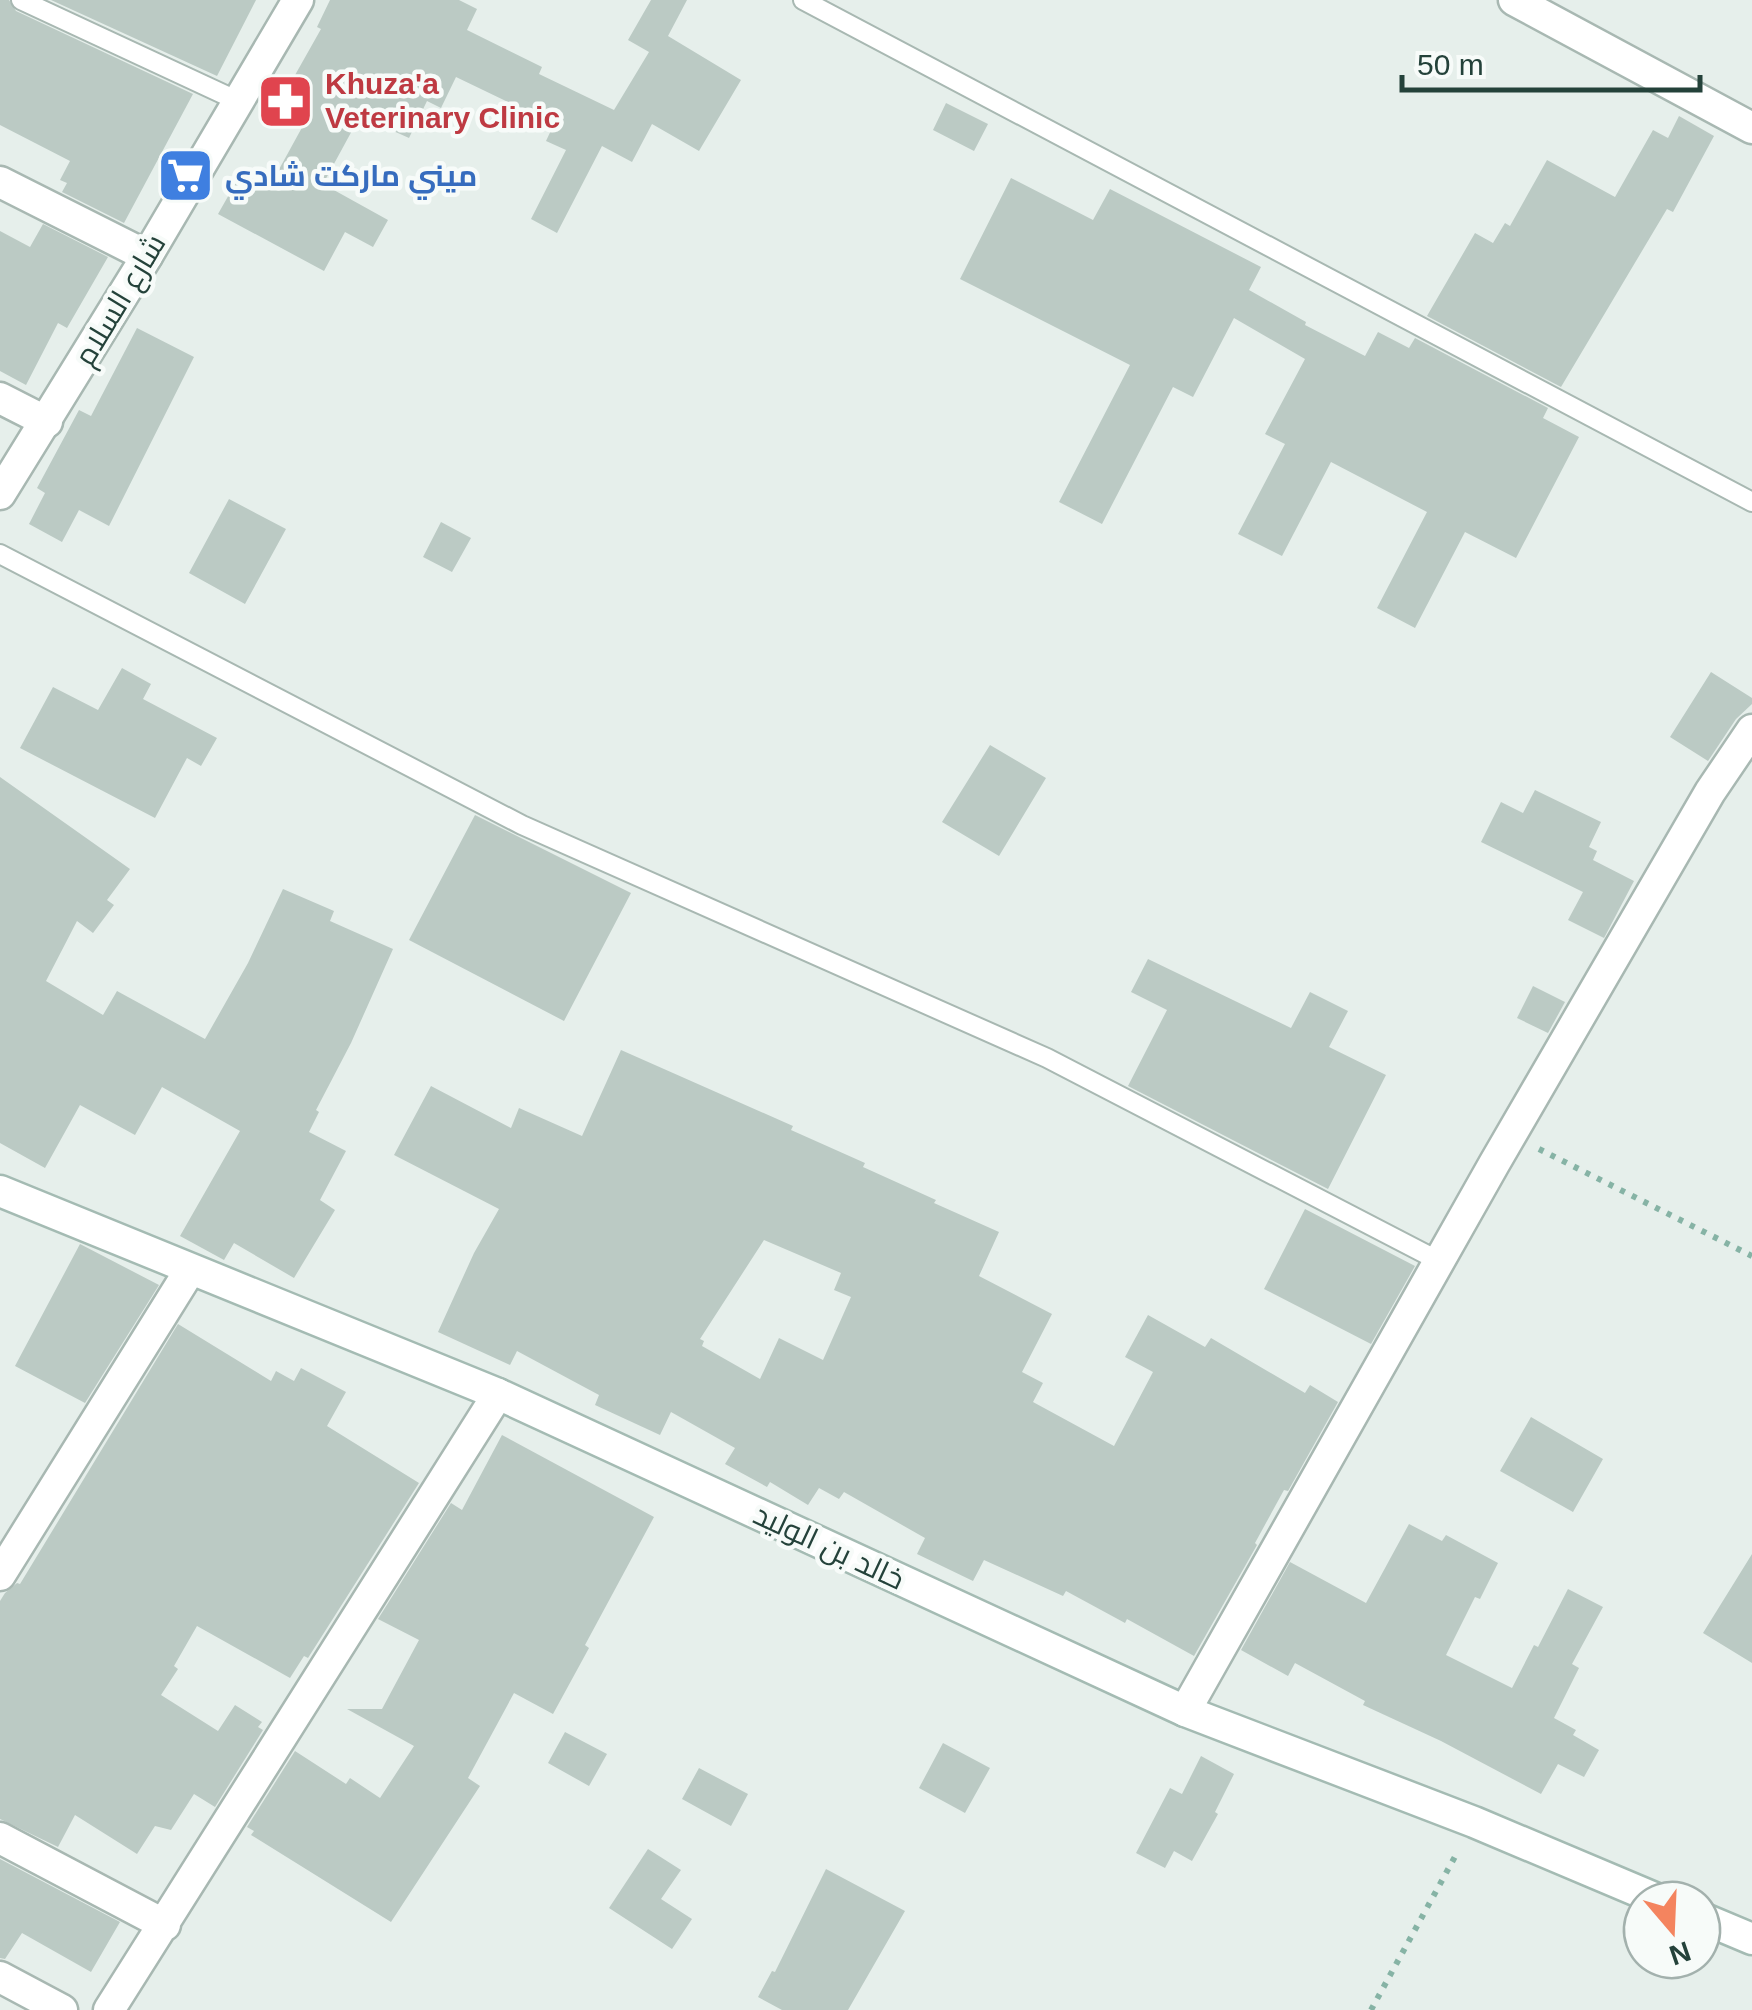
<svg xmlns="http://www.w3.org/2000/svg" width="1752" height="2010" viewBox="0 0 1752 2010" font-family="Helvetica,Cairo,sans-serif">
<rect width="100%" height="100%" fill="#e6efeb"/>
<path fill="#bbcac4" fill-rule="evenodd" d="M0 0H9L16 11 193 94 124 223 62 192 67 183 60 180 70 161 0 125Z
M51 0H256L217 76Z
M330 0H459L477 9 467 30 542 67 539 74 614 110 649 52 628 40 651 0H687L668 36 741 80 699 151 652 124 632 162 602 146 557 233 531 219 566 150 546 141 554 124 456 77 441 108 427 101 409 138 360 116 323 184 388 220 373 247 345 232 324 271 218 214 243 170 271 184 305 122 277 107 321 29 317 27Z
M946 103 988 124 974 151 933 130Z
M1679 116 1714 136 1673 212 1667 209 1561 387 1427 316 1475 233 1493 243 1505 223 1510 226 1547 160 1615 197 1653 130 1668 138Z
M1011 178 1093 220 1110 189 1261 267 1249 290 1306 322 1305 325 1365 356 1378 332 1409 348 1415 338 1548 408 1543 418 1579 437 1516 558 1465 532 1415 628 1377 608 1427 512 1331 462 1282 556 1238 534 1285 444 1265 434 1305 359 1234 318 1193 397 1173 387 1102 524 1059 502 1130 365 960 279Z
M43 224 108 257 67 328 58 323 26 385 0 371V231L30 247Z
M137 328 194 357 109 526 79 510 62 542 29 524 45 493 37 488 79 410 91 416Z
M229 499 286 529 245 604 189 573Z
M441 522 471 538 452 572 423 557Z
M122 668 151 684 143 699 217 738 201 766 187 758 155 818 20 748 53 687 98 710Z
M1711 672 1752 698V704L1736 719 1708 761 1670 737Z
M990 745 1046 778 999 856 942 822Z
M0 777 130 869 107 900 114 905 93 933 77 921 46 981 103 1015 117 991 205 1039 248 963 283 889 334 911 330 921 393 949 351 1043 316 1110 319 1112 309 1132 346 1151 320 1200 335 1210 294 1278 234 1243 224 1260 180 1236 240 1131 162 1087 135 1135 80 1105 45 1168 0 1143Z
M1535 790 1601 822 1589 847 1597 851 1593 860 1634 881 1604 938 1568 920 1583 892 1481 842 1501 802 1523 813Z
M475 815 631 893 564 1021 409 940Z
M1148 959 1291 1028 1310 992 1348 1011 1329 1047 1386 1075 1328 1189 1128 1086 1167 1010 1131 992Z
M1533 986 1565 1002 1548 1033 1517 1018Z
M621 1050 793 1126 791 1130 865 1163 863 1167 936 1200 934 1203 999 1232 979 1276 1052 1314 1022 1372 1043 1383 1033 1402 1114 1446 1153 1372 1125 1357 1148 1315 1205 1347 1211 1338 1305 1393 1310 1385 1338 1402 1288 1491 1284 1490 1255 1543 1257 1545 1194 1656 1127 1619 1125 1623 1066 1591 1063 1596 984 1560 973 1581 917 1554 925 1538 844 1492 839 1499 819 1488 808 1505 770 1482 767 1487 725 1464 735 1448 671 1412 660 1435 595 1405 599 1395 517 1351 510 1365 438 1332 474 1253 499 1209 394 1155 431 1086 511 1128 519 1108 582 1136ZM764 1240 841 1273 834 1290 851 1297 823 1360 779 1338 760 1379 702 1346 704 1341 700 1339Z
M1305 1209 1415 1266 1371 1344 1264 1289Z
M80 1244 159 1285 85 1403 15 1366Z
M178 1324 271 1381 276 1371 294 1381 301 1368 346 1392 327 1426 419 1483 308 1658 304 1656 290 1678 197 1626 174 1666 178 1669 161 1695 218 1731 235 1705 262 1722 258 1727 263 1730 215 1807 194 1794 171 1830 155 1826 137 1854 75 1815 58 1847 0 1819V1601L5 1593 17 1583 20 1584Z
M1531 1417 1603 1459 1573 1512 1500 1471Z
M502 1435 654 1517 585 1645 589 1648 553 1714 514 1693 468 1778 480 1786 391 1922 251 1835 254 1831 247 1827 295 1751 346 1784 350 1778 380 1798 414 1746 347 1709H382L419 1640 378 1619 451 1503 462 1510Z
M1409 1524 1442 1541 1446 1535 1498 1563 1480 1599 1475 1597 1446 1655 1512 1688 1534 1645 1538 1647 1568 1589 1603 1607 1572 1664 1579 1668 1554 1718 1576 1730 1573 1735 1599 1750 1584 1777 1558 1764 1541 1794 1441 1741 1363 1705 1365 1701 1295 1663 1288 1676 1241 1650 1290 1562 1366 1603Z
M1752 1554V1663L1703 1633Z
M565 1732 607 1754 589 1786 548 1763Z
M943 1743 990 1768 965 1813 919 1788Z
M1201 1756 1234 1774 1215 1812 1218 1814 1192 1861 1174 1851 1165 1868 1136 1853 1170 1788 1182 1794Z
M699 1768 748 1794 731 1826 682 1799Z
M648 1849 681 1870 661 1899 692 1919 672 1949 609 1908Z
M0 1859 120 1922 91 1972 22 1933 5 1959 0 1958Z
M826 1869 905 1911 848 2010H782L758 1997 772 1971 775 1972Z"/>
<g fill="none" stroke-linecap="round" stroke-linejoin="round">
<defs>
<path id="service" d="M21 0 238 101
M803 0 1752 502
M0 554 522 825 1047 1058 1439 1261"/>
<path id="minor" d="M1514 0 1752 128
M0 182 147 256
M0 398 47 422
M0 1575 190 1270
M1185 1711 1494 1164 1710 792 1752 730
M0 1838 165 1925
M0 1977 62 2010
M109 2010 498 1394"/>
<path id="tertiary" d="M0 494 147 256 298 0"/>
<path id="secondary" d="M0 1191 498 1394 1185 1711 1474 1822 1659 1900
M1702 1918 1752 1939"/>
</defs>
<use href="#service" stroke="#a8b8b2" stroke-width="22"/>
<use href="#minor" stroke="#a8b8b2" stroke-width="35"/>
<use href="#tertiary" stroke="#a8b8b2" stroke-width="35"/>
<use href="#secondary" stroke="#a4bbb3" stroke-width="35"/>
<path stroke="#86b3a5" stroke-width="6" stroke-dasharray="5 8" stroke-linecap="butt" d="M1539 1149 1752 1256
M1371 2010 1457 1853"/>
<use href="#service" stroke="#fff" stroke-width="18"/>
<use href="#minor" stroke="#fff" stroke-width="30"/>
<use href="#tertiary" stroke="#fff" stroke-width="30"/>
<use href="#secondary" stroke="#fff" stroke-width="30"/>
</g>
<defs>
<symbol id="pharmacy-square" viewBox="-11 -11 22 22"><rect x="-9" y="-9" width="18" height="18" rx="4" fill="#e0444e" stroke="#f7fbf9"/><path d="M-2-6h4v4h4v4h-4v4h-4v-4h-4v-4h4Z" fill="#fff"/></symbol>
<symbol id="supermarket-square" viewBox="-11 -11 22 22"><rect x="-9" y="-9" width="18" height="18" rx="4" fill="#3f7fe0" stroke="#f7fbf9"/><path d="M-6-5.5h2.5l.6 2H6L4.5 2H-2.5L-4.4-4H-6ZM-1.5 3.2a1.3 1.3 0 1 0 .1 0ZM3 3.2a1.3 1.3 0 1 0 .1 0Z" fill="#fff"/></symbol>
</defs>
<g fill-rule="evenodd">
<use href="#pharmacy-square" x="254" y="70" width="63" height="63"/>
<use href="#supermarket-square" x="154" y="144" width="63" height="63"/>
</g>
<g text-anchor="middle" stroke-width="9" stroke-linejoin="round" paint-order="stroke">
<g font-size="30" font-weight="bold" fill="#be3a42" stroke="#f7fbf9" text-anchor="start">
<text x="325" y="94">Khuza'a<tspan x="325" dy="34">Veterinary Clinic</tspan></text>
</g>
<g font-size="30" font-weight="bold" fill="#366cbe" stroke="#f7fbf9" text-anchor="start">
<text x="225" y="186">ميني ماركت شادي</text>
</g>
<g font-size="30" fill="#24423a" stroke="#f7fbf9">
<text transform="translate(120 300) rotate(-59)" y="10">شارع السلام</text>
<text transform="translate(829 1547) rotate(25)" y="10">خالد بن الوليد</text>
</g>
</g>
<g transform="translate(1672 1930) rotate(161)"><circle r="48" fill="#f7fbf9" stroke="#a3b1ad" stroke-width="2.5"/>
<path d="M0-8L18 38L0 25L-18 38Z" fill="#f4845f"/>
<text y="-15" font-size="28" font-weight="bold" text-anchor="middle" fill="#24423a">N</text>
</g>
<path d="M1402 75v15h298v-15" fill="none" stroke="#24423a" stroke-width="5"/>
<text x="1417" y="75" font-size="30" fill="#24423a" stroke="#f7fbf9" stroke-width="8" paint-order="stroke">50 m</text>
</svg>
